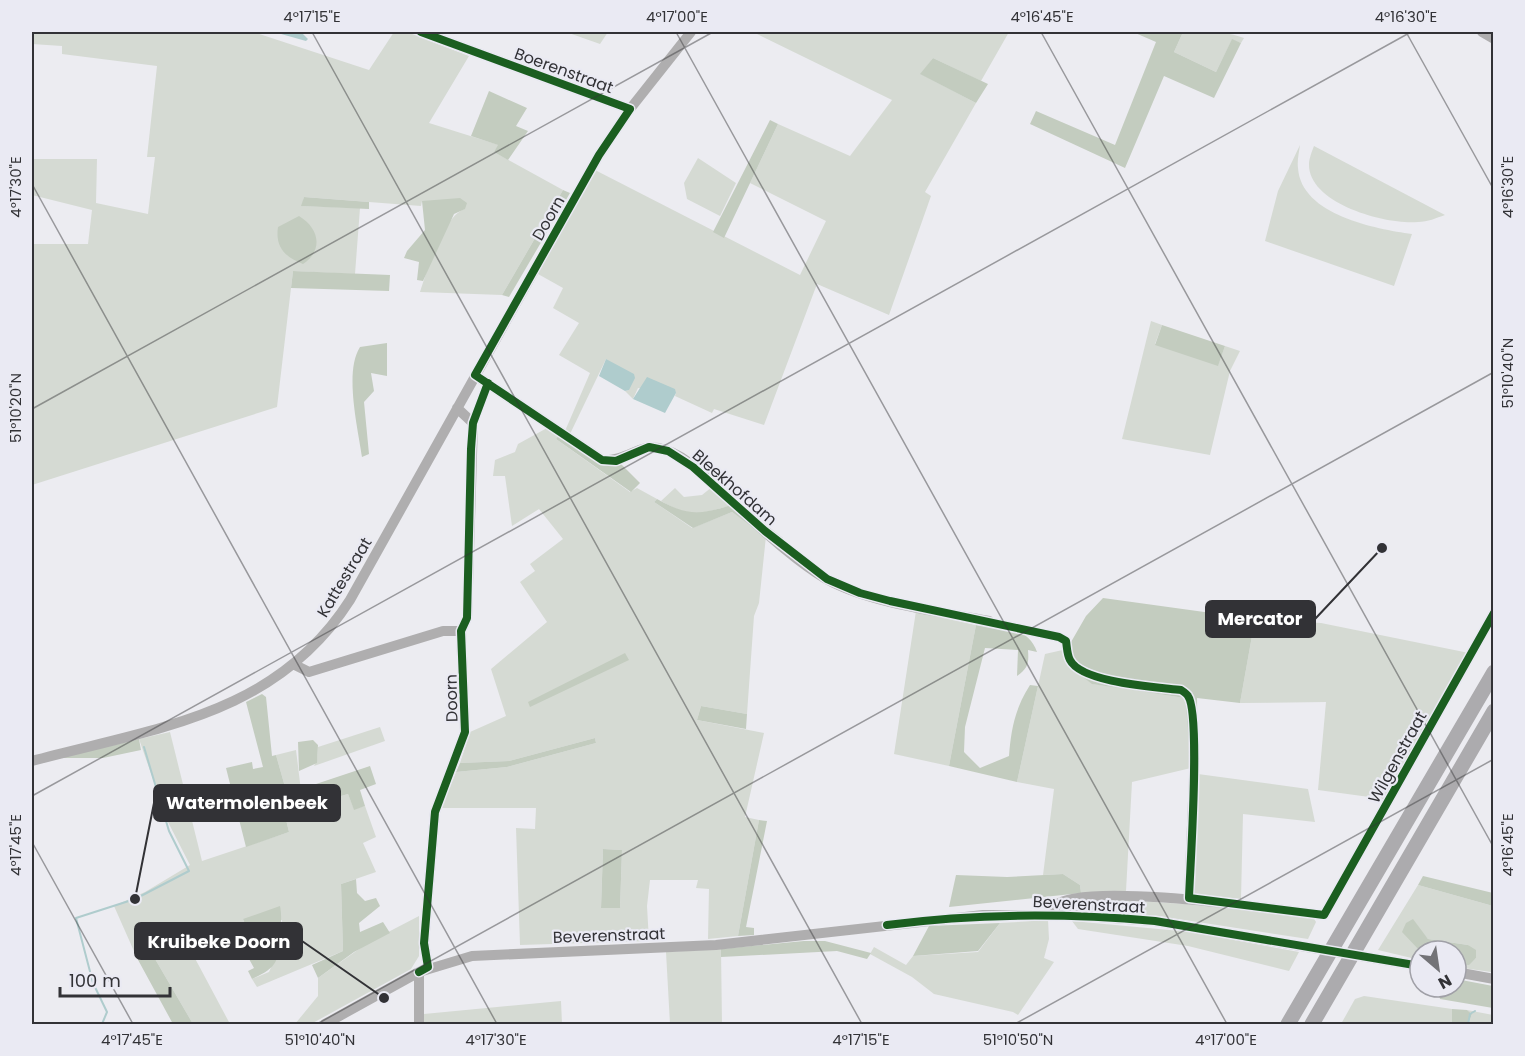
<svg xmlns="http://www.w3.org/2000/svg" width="1525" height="1056" viewBox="0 0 1525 1056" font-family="Poppins,sans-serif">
<rect width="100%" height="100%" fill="#ececf1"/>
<path fill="#d5dad3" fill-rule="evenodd" d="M32 32H253L369 70 394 32H407L469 56 429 123 499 145 494 152 563 190 502 295 420 292C428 268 442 219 464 209L422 201 421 206 304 197 302 206 360 208 355 274 293 271 277 407 32 485V244H88L92 210 32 195V159H97L96 203 148 214 155 157H147L157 66 62 54V46L32 44Z
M566 32H608L600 44Z
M753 32H1009L981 81 933 58 921 74 976 103 925 192 931 196 889 315 817 284 764 425 714 409 712 413 675 396 676 393 638 388 633 399 625 391 629 390 606 359 570 434 565 431 590 373 559 355 579 323 553 308 563 288 538 274 595 170 800 275 826 221 750 183 778 124 850 156 892 100Z
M1183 32C1205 32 1222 30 1244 38L1241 43 1232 40 1216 72 1174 52Z
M1300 145C1299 152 1297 161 1298 168 1301 215 1376 229 1412 234L1394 286 1265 241 1278 191Z
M1314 146 1445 215C1436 218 1428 222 1418 222 1387 225 1308 204 1309 164 1309 159 1312 151 1314 146Z
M698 158 736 183 720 216 687 199 684 183Z
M1151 321 1162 325 1155 344 1218 365 1225 346 1240 351 1230 371 1210 455 1122 439Z
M547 428 559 435 556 439 630 492 637 488 657 499 654 502 692 528 732 512 766 536 759 603 754 616 747 714 701 706 697 720 764 733 745 817 759 820 738 936 708 939 709 889 696 888 698 880H650L647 906 649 941 520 945 516 828 535 829 536 808H441L456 772 507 767 596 743 595 738 509 761 460 763 470 732 506 716 491 669 547 622 520 582 535 571 530 564 563 539 539 509 512 526 505 476H493L495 460 515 452 518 444ZM603 849 622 850 620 908 601 907Z
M712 487 732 505C701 514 690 518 661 501L675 488 684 497 702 495Z
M916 611 976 625 949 766 894 754Z
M1255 619 1321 623 1469 653 1384 799 1318 790 1326 702 1240 703Z
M1067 649 1075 671 1093 684 1185 698 1191 768 1132 782 1126 891 1081 893 1080 885 1063 874 1043 875 1054 789 1017 782 1045 654Z
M380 727 385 741 314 766 317 760 318 747Z
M170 732 202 861 289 832 284 811 291 808 276 755 296 750 303 807 348 794 354 809 365 806 376 837 363 843 376 872 341 884 343 951 257 987 252 979 269 972 280 947 282 920 243 919 253 943 239 950 232 939 214 950 209 940 190 949 230 1024H193L151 952 137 958 114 906 145 892 190 865 168 822 139 739Z
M1198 774 1308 789 1315 822 1243 814 1241 899 1194 894Z
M1418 885 1493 906 1491 972 1456 967V964H1469L1476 958 1468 945 1428 939 1420 930 1409 937 1420 951V960L1378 950Z
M1105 899 1185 904 1313 917 1316 922 1308 939 1159 916 1060 907 1061 905Z
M419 916V956L411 969 311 1024H295L318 996V978L369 942Z
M1048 920 1049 939 1044 958 1054 962 1018 1015 1013 1012 934 994 912 977 870 954 874 947 906 965 913 956 978 952 1000 923Z
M1072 921 1191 932 1299 952 1289 971 1188 946 1078 929Z
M721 949 722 1024H670L666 952Z
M1364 996 1452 1009V1024H1341L1355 999Z
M561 1001 562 1024H424V1014Z
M1467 1010 1493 1015V1024H1468L1472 1014Z"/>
<path fill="#c3ccbf" d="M1133 32H1183L1174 52 1216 72 1232 39 1241 43 1214 98 1164 76 1125 168 1030 124 1036 111 1115 145 1156 42Z
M933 58 988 84 976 103 920 74Z
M489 91 527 108 516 126 528 131 508 160 494 152 498 145 471 136Z
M770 120 778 124 724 238 713 232Z
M563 190 570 193 509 297 502 295Z
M304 197 369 202V209L301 206Z
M460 198 467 203 465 209 454 214 423 281 417 280 419 262 404 258 407 251 425 230 422 201Z
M299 216C319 228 324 250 303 264 285 257 275 247 278 227Z
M293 271 390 275 389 291 291 288Z
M1162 325 1225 346 1218 366 1155 345Z
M387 343V376L371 373 374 391 364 402 369 454 362 457C358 428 344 372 360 347Z
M559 435 597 463 604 466 620 463 640 483 631 492 556 439Z
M657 499C691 518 702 514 738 503L783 538 777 545 732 512 693 528 654 502Z
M1103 598 1255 619 1240 703 1197 698 1198 774 1191 768 1185 698 1092 684 1075 671 1067 649 1086 616Z
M976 625C1000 628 1028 625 1037 652L1028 650C1029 664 1028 668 1017 676L1018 650 985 648 965 727 964 752 980 768 1009 756C1011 730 1015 708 1030 685L1038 686 1017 782 949 766Z
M625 653 629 660 530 707 528 702Z
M262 694 266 697 272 756 276 755 291 808 284 811 289 832 246 847 226 768 252 762 253 769 263 767 246 702Z
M701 706 747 714 746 729 697 720Z
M595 738 596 743 507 767 456 772 460 763 509 761Z
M139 739 141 750 103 758H59Z
M313 740 318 745 317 763 299 771 298 742Z
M370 766 376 784 360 790 365 806 354 810 348 794 303 807 301 789Z
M759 820 767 821 746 927 754 928V935L738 936Z
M603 849 622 850 620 908H601Z
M1063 874 1080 885 1081 893 949 907 956 875 1007 877Z
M1423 876 1493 893V906L1418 885Z
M356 879 357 893 365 901 376 898 380 906 359 923 360 932 383 922 390 933 354 952 318 978 312 965 343 951 341 884Z
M280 906C282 916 281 924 280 935 278 962 278 967 252 979L248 971 254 968 243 948 253 943 243 919Z
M1413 919 1428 939 1468 945 1476 950V958L1469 965 1456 964V951H1420L1402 932 1406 923Z
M1000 923 978 951 913 956 929 926Z
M804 941H825L871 953 867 959 837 951 721 957V949Z
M151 952 193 1024H173L137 958Z
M1456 979 1493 986V1008L1440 999 1437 987H1456Z
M1452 1009 1467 1010 1472 1014 1468 1024H1452Z"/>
<path fill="#afcccd" d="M274 32H301L308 39 306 41Z
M606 359 634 374 635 378 629 390 625 391 599 376Z
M647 377 675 389 676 393 665 413 633 399Z"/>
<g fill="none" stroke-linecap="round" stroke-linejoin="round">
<path stroke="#afcccd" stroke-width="2" d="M102 1024 107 1012 93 983 76 918 135 899 189 871 169 831 144 747
M1468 1024 1470 1014 1475 1011"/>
<path stroke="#afaeaf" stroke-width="10" d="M421 32 630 109
M1482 32 1494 39
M475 375 602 460C625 462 640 444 658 448 687 453 710 483 731 501 760 527 792 559 826 579 871 604 938 611 989 621
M295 665 309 672 443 631H461
M32 761C154 728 276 716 350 600L599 155 630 109 691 32
M1189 898 1194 777
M1053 915 1056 905C1083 881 1281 910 1324 915L1494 613
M428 967 424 943 435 812 465 732 461 631 467 618 473 423 457 408
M419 972V1024
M1456 972 1494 979
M325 1024 419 972 472 956 716 945 983 915H1070L1155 921 1289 944"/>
<path stroke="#acabae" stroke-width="15" d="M1288 1024 1494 672
M1312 1024 1494 711"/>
<path stroke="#afaeaf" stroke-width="10" d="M1289 944 1420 966"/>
<defs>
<path id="cycleway" d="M421 32 630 109 599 155 475 375 602 460 616 461 649 447 668 451 693 467 765 531 827 579 860 593 890 601 1059 637 1066 641C1067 647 1067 655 1070 660 1082 683 1156 687 1181 690 1184 692 1187 694 1188 696 1201 714 1190 867 1189 898L1324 915 1494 613
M887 925C977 913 1065 913 1155 921L1420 966
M419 972 428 967 424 943 435 812 465 732 461 631 467 618 471 449 473 423 488 383"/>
</defs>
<use href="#cycleway" stroke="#eaeaf3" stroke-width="11"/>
<use href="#cycleway" stroke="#1b5e20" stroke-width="8"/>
</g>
<path fill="none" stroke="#323236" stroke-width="1.5" stroke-opacity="0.45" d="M312 32 862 1024M676 32 1227 1024M1041 32 1494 848M1406 32 1494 190M32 184 497 1024M32 409 713 32M32 796 1411 32M32 842 133 1024M317 1024 1494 372M1015 1024 1494 759"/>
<g text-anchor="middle" stroke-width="4.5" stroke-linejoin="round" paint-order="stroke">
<g font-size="16" fill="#323236" stroke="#eaeaf3">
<text transform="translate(564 70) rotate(20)" y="6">Boerenstraat</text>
<text transform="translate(548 218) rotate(-60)" y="6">Doorn</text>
<text transform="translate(735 487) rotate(41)" y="6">Bleekhofdam</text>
<text transform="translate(344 577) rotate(-59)" y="6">Kattestraat</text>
<text transform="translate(451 698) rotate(-91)" y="6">Doorn</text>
<text transform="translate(1397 757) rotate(-61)" y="6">Wilgenstraat</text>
<text transform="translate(1089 904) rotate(3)" y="6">Beverenstraat</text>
<text transform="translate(609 935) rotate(-2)" y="6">Beverenstraat</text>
</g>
</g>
<path fill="none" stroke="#323236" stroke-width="2" d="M1382 548L1315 619M135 899L154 803M384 998L302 941"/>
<g fill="#323236" stroke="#eaeaf3" stroke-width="2">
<circle cx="1382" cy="548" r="6"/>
<circle cx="135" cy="899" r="6"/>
<circle cx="384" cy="998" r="6"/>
</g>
<g fill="#323236" stroke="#323236" stroke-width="2">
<rect x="1206" y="601" width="109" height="36" rx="6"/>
<rect x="154" y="785" width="186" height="36" rx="6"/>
<rect x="135" y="923" width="167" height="36" rx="6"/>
</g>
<g font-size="18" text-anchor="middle" font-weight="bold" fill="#fff">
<text x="1260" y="625">Mercator</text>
<text x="247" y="809">Watermolenbeek</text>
<text x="219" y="948">Kruibeke Doorn</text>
</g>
<rect width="1525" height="1056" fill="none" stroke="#eaeaf3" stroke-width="66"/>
<g transform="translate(1438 969) rotate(151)"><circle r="28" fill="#eaeaf3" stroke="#a0a0a7" stroke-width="1.5"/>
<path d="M0-4.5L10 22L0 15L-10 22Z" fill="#737377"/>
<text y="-9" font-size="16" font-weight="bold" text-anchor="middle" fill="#323236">N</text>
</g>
<path d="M60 987v9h110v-9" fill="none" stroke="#323236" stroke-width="3"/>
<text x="69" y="987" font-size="18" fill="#323236" stroke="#eaeaf3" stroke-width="4.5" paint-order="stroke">100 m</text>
<rect x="33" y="33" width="1459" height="990" fill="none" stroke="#323236" stroke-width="2"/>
<g font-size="15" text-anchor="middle" fill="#323236">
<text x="312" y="22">4°17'15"E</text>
<text x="677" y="22">4°17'00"E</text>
<text x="1042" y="22">4°16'45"E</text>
<text x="1406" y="22">4°16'30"E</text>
<text transform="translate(16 187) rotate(-90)" y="5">4°17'30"E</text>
<text transform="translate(1508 187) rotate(-90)" y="5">4°16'30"E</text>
<text transform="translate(1508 373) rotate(-90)" y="5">51°10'40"N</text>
<text transform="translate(16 408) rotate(-90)" y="5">51°10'20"N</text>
<text transform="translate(16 845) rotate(-90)" y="5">4°17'45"E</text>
<text transform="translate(1508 845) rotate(-90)" y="5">4°16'45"E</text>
<text x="132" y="1045">4°17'45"E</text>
<text x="320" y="1045">51°10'40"N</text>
<text x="496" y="1045">4°17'30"E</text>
<text x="861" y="1045">4°17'15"E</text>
<text x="1018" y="1045">51°10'50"N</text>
<text x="1226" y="1045">4°17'00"E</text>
</g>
</svg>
